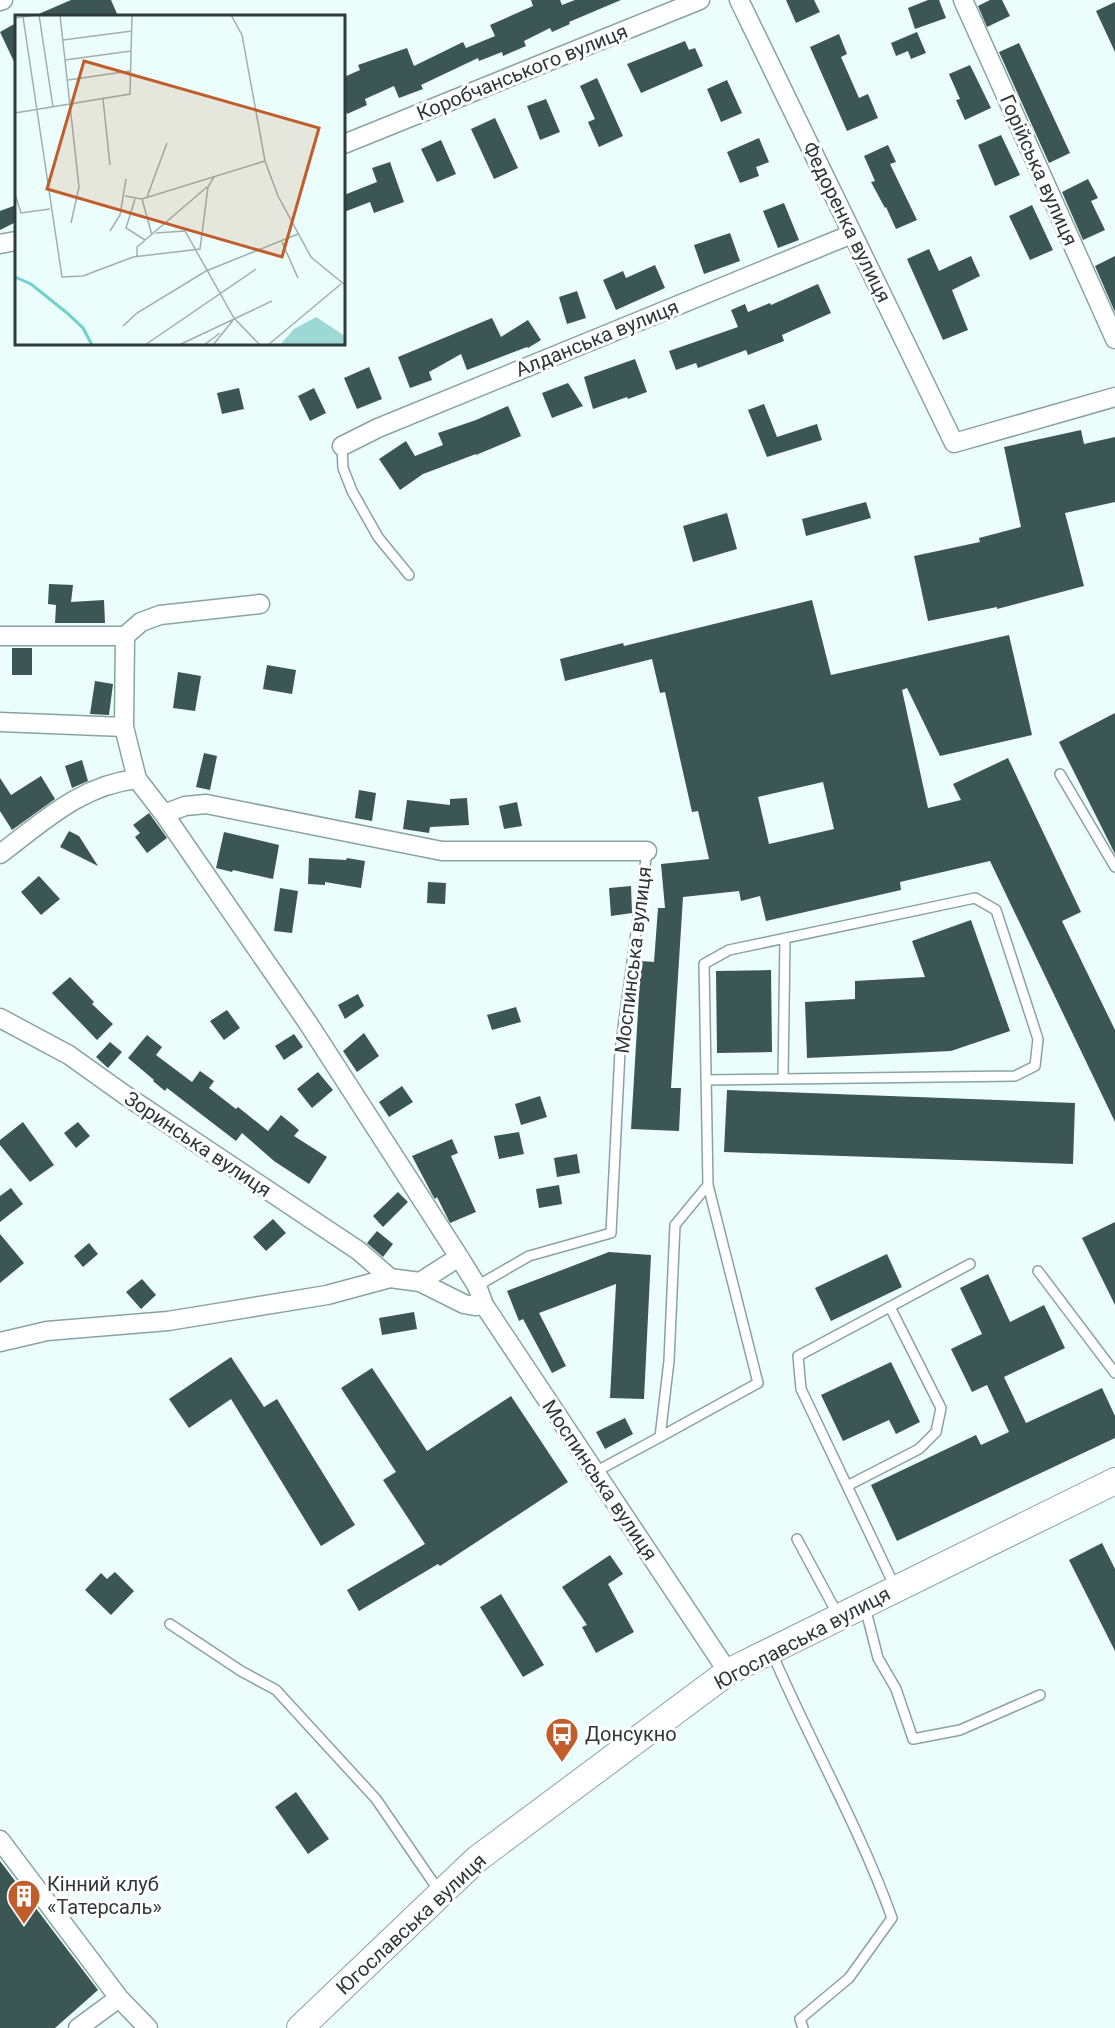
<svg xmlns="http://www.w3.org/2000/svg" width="1115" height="2028" viewBox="0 0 1115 2028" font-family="Roboto,sans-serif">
<rect width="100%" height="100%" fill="#ebfefc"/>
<path fill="#3b5654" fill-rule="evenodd" d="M71 0H111L118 16H34Z
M531 0H560L562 5 575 0H621L569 22 570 24 552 32 550 28 524 41 526 46 503 56 502 52 479 61 478 58 421 85 423 89 399 98 394 86 365 99 367 105 347 114 344 106V77L360 70 358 65 407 48 414 66 463 42 466 48 495 36 490 25 533 6Z
M786 0H814L820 12 796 23Z
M928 0H939L946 18 915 29 908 8Z
M990 0H1002L1010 16 987 27 978 6Z
M1115 2V52L1096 11Z
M16 23V66L0 32Z
M917 32 926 53 911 59 908 51 896 56 891 43Z
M839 34 847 54 841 57 859 98 868 94 878 118 847 131 810 47Z
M685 41 689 50 695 48 703 66 641 93 627 64Z
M1019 43 1070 153 1049 163 999 52Z
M970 65 991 108 965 120 956 100 960 99 949 74Z
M597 78 623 136 599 147 588 122 595 119 580 86Z
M727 80 742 113 721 122 707 89Z
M546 99 560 132 540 140 527 106Z
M495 118 518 168 494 179 471 129Z
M1001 135 1020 175 995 186 978 145Z
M759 138 769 162 756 167 759 176 740 183 727 152Z
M441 140 456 174 437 182 421 149Z
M888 145 896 162 890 164 917 220 896 229 886 207 885 208 871 182 875 181 864 156Z
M390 162 404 202 374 213 370 202 344 212V195L377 182 372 168Z
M1088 179 1098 198 1091 201 1105 230 1083 240 1062 192Z
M784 203 799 240 778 248 763 211Z
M16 205V222L0 230V211Z
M1032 205 1053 250 1030 260 1009 216Z
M730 233 740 261 704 274 694 245Z
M929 249 939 271 971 256 980 276 952 290 968 330 943 340 907 259Z
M1115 256V312L1095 266Z
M655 265 665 288 616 310 603 280 623 271 626 278Z
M818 284 831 313 782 335 784 341 748 355 746 350 698 368 696 363 676 370 669 351 738 327 731 310 745 304 748 312 770 303 771 305Z
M577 291 586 318 567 324 559 297Z
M492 318 501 337 528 320 541 340 528 348 527 347 467 370 461 354 429 372 432 380 410 388 398 357Z
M635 359 647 392 628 399 627 397 593 409 584 377Z
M369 367 382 399 357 409 344 378Z
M568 383 583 406 552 418 542 393Z
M239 388 244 409 222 414 217 393Z
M314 388 326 413 310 421 298 396Z
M764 404 777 437 817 424 822 440 767 457 748 410Z
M508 406 521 436 476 455V454L423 474 400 490 379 459 406 441 415 456 443 445 438 433 476 420Z
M1081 430 1084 444 1115 437V502L1065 513 1084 586 997 609V607L928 621 914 556 980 542 979 538 1021 527 1004 447Z
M866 502 871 518 806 536 802 519Z
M727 513 737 549 693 562 683 526Z
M49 584 73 585 71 602 104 600 105 623H55L56 605 48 604Z
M812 600 831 675 1009 635 1032 735 940 756 907 688 902 690 928 808 961 800 953 784 1008 758 1081 912 1062 921 1115 1030V1122L990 861 900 882 901 890 766 921 760 896 741 901 739 891 683 897 671 1088H681L679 1131 631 1129 641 961 654 962 658 908H665L661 864 709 859 698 811 692 812 665 692 660 693 652 659 565 681 560 659 623 643 624 646ZM823 782 834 829 769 844 758 797Z
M12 648H32V675H12Z
M267 665 296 670 292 694 263 689Z
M178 672 201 676 195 711 173 708Z
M95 681 113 684 109 715 90 714Z
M1115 713V854L1059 742Z
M204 753 217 756 210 790 196 787Z
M82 760 88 781 72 788 65 766Z
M41 776 55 799 12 830 0 811V778L11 795Z
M359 790 376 793 372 821 355 818Z
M467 798 469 825 430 827 429 833 403 829 407 800 450 805V799Z
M517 802 522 826 504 829 499 806Z
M149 813 167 838 147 853 135 837 140 833 133 825Z
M69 831 79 836 98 866 60 847Z
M224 832 279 845 273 879 233 870 232 872 216 868Z
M309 858 346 860 347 858 365 861 361 888 325 882V885L308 884Z
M39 876 60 899 41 915 21 892Z
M428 882 446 883 445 904 427 903Z
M631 886 632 913 611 916 609 888Z
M280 888 298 891 292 933 274 931Z
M971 920 1010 1031 951 1051 807 1058 805 1002 855 999V981L925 977 912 941Z
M771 970 772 1052 717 1053 716 971Z
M70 977 94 1002 92 1004 113 1024 97 1040 52 993Z
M358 994 364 1006 345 1019 338 1005Z
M516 1007 521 1022 492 1030 487 1015Z
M227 1010 240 1028 224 1040 210 1021Z
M364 1033 379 1056 357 1072 343 1051Z
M294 1034 303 1047 284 1060 275 1046Z
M147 1035 162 1047 156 1055 192 1082 200 1071 214 1081 209 1088 236 1109 238 1107 268 1131 281 1115 299 1130 294 1136 327 1157 309 1184 274 1161 242 1133 236 1141 167 1088 165 1091 153 1081 154 1080 128 1058Z
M110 1042 122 1052 108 1068 96 1057Z
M318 1072 333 1090 312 1108 297 1089Z
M402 1086 413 1102 389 1117 379 1102Z
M727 1090 1075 1103 1073 1164 724 1152Z
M540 1096 547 1117 521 1125 515 1104Z
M23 1122 54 1165 30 1182 0 1145V1140Z
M78 1122 90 1136 76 1148 64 1133Z
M519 1132 524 1154 499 1159 494 1136Z
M452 1139 458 1153 451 1156 476 1212 450 1223 437 1197 435 1199 433 1196 412 1156Z
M577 1154 580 1173 557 1177 554 1158Z
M559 1185 562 1204 539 1208 536 1189Z
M11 1188 23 1204 0 1222V1196Z
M398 1192 408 1202 383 1227 373 1216Z
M273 1219 286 1233 266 1251 253 1237Z
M1115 1222V1305L1082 1238Z
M377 1231 393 1244 383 1257 367 1243Z
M0 1234 24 1263 0 1283Z
M89 1243 98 1254 83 1267 74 1256Z
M609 1252 651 1255 644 1399 610 1398 616 1284 539 1313 566 1366 552 1373 523 1319 519 1321 507 1291Z
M887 1254 902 1287 831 1321 815 1288Z
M988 1274 1010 1322 1044 1305 1065 1348 1004 1377 1026 1423 1102 1388 1115 1416V1438L897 1541 871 1485 976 1435 981 1445 1009 1432 987 1385 972 1392 951 1349 982 1334 960 1288Z
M142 1279 156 1295 141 1309 126 1292Z
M414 1312 417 1329 382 1335 379 1318Z
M231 1357 264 1407 277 1399 355 1525 321 1546 231 1399 189 1428 169 1399Z
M891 1362 920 1422 896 1434 889 1420 843 1441 821 1395Z
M372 1368 427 1451 511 1396 568 1482 440 1566 438 1564 359 1611 347 1590 425 1544 383 1480 396 1472 341 1388Z
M625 1418 633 1434 605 1449 596 1432Z
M1102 1543 1115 1569V1651L1069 1560Z
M610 1555 623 1574 608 1584 634 1632 596 1653 582 1627 587 1625 562 1587Z
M115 1572 134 1591 111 1615 85 1590 101 1573 107 1579Z
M501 1594 544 1665 523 1677 480 1607Z
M296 1792 329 1839 308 1854 275 1807Z
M0 1861 98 1990 55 2028H0Z"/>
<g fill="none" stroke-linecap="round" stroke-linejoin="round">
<defs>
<path id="lane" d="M342 446 343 468 352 491 378 537 409 575
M1060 774 1115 867
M783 1079 785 938
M1038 1271 1115 1373
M477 1286 529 1256 611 1233 620 1051 647 851
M660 1437 758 1383 708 1185
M595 1472 660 1437 669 1361 675 1225 708 1185 704 964 729 950 975 898 996 910 1038 1039 1035 1066 1015 1076 706 1080
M847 1486 919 1449 936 1432 941 1408 890 1307
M797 1539 838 1615
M895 1587 801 1389 798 1356 970 1264
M865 1607 878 1658 896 1689 913 1739 960 1730 1040 1695
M170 1624 241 1671 276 1690 376 1799 439 1891
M772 1653C810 1742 859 1826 892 1918L849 1978 800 2019 803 2028"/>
<path id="street" d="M739 0 954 443 1115 397
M963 0 1115 339
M0 1 3 0
M344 144 700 0
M0 244 16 241
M342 446 378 428 852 234
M0 636H125
M125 636 124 727 137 779 164 814 308 1023 459 1257 477 1286 484 1305 728 1672
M125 636 141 622 160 615 260 604
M0 722 124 727
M164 814 185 806 206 804 442 851H647
M0 854C44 821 81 785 137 779
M0 1018 69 1055 125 1095 359 1251 390 1278
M420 1282 459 1257
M0 1342 47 1331 168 1321 327 1295 390 1278 420 1282 464 1304 475 1306 484 1305
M0 1840 119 1998 148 2028
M78 2028 119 1998"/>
<path id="secondary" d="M300 2028 477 1859 728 1672 1115 1481"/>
</defs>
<use href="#lane" stroke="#87a4a2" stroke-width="12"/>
<use href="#street" stroke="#87a4a2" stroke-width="21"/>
<use href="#secondary" stroke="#87a4a2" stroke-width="28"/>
<use href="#lane" stroke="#fff" stroke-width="9"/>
<use href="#street" stroke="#fff" stroke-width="18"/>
<use href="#secondary" stroke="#fff" stroke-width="26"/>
</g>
<defs>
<symbol id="bus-pin" viewBox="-11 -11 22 30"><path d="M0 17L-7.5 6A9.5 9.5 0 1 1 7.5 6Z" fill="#c15c2b" stroke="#fff"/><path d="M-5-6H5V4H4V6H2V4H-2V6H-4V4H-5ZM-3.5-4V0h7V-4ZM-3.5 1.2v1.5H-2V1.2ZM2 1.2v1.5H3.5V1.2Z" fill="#fff"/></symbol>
<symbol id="building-pin" viewBox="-11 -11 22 30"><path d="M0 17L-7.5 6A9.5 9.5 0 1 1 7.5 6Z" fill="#c15c2b" stroke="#fff"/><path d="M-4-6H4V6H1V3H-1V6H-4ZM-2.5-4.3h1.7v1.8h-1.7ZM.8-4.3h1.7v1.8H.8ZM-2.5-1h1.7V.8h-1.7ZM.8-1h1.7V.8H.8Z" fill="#fff"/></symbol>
</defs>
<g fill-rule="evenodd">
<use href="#bus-pin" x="543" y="1715" width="38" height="52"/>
<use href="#building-pin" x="5" y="1877" width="38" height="52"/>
</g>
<g text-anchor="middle" stroke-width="6" stroke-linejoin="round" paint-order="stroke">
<g font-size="20" fill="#2e3a39" stroke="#fff">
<text transform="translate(522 72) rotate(-22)" y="7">Коробчанського вулиця</text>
<text transform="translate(1039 170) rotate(66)" y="7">Горійська вулиця</text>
<text transform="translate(847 222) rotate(64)" y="7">Федоренка вулиця</text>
<text transform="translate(597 338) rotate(-22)" y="7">Алданська вулиця</text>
<text transform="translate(633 960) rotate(-83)" y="7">Моспинська вулиця</text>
<text transform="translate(198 1144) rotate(34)" y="7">Зоринська вулиця</text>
<text transform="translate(600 1480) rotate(56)" y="7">Моспинська вулиця</text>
<text transform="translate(802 1638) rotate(-28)" y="7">Югославська вулиця</text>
<text transform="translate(411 1924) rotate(-43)" y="7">Югославська вулиця</text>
</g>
<g font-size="20" fill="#2e3a39" stroke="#fff" text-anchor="start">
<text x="585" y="1741">Донсукно</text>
<text x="47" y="1891">Кінний клуб<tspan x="47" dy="23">«Татерсаль»</tspan></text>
</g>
</g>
<g transform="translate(15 15)">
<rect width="330" height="330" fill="#ebfefc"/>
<path d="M301 302 330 321V330H265L279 314Z" fill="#9cd9d4"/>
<path fill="none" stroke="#6fd2cc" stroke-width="3" d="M0 262 16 269 52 298 68 313 77 330"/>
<path fill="none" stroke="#9fb0ae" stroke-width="1.5" d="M24 0 38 92M45 0 64 172 56 208M216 0 227 20 250 146 263 181 296 242 330 270M8 2 47 262 68 261 118 242 185 234 193 172 199 162M0 3 21 0M48 25 117 16M50 45 116 36M53 65 115 56M88 84 95 150M0 98 115 79 117 0M0 179 6 198 35 194M110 181 127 184 250 146M132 182 152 128M120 184 111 213 130 225M127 184 137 220M95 216 105 200 111 164M141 218 170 216 219 303 245 330M267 227 283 263M122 241V232L192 172M108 311 122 298 191 256 283 219M130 330 241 254M164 330 257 286M189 330 205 318M198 330 219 304M253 330 326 269"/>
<path fill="#c15c2b" fill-opacity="0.15" stroke="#c15c2b" stroke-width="3" d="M69 46 304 113 267 242 32 174Z"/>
<rect width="330" height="330" fill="none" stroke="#2e3a39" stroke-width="3"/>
</g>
</svg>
